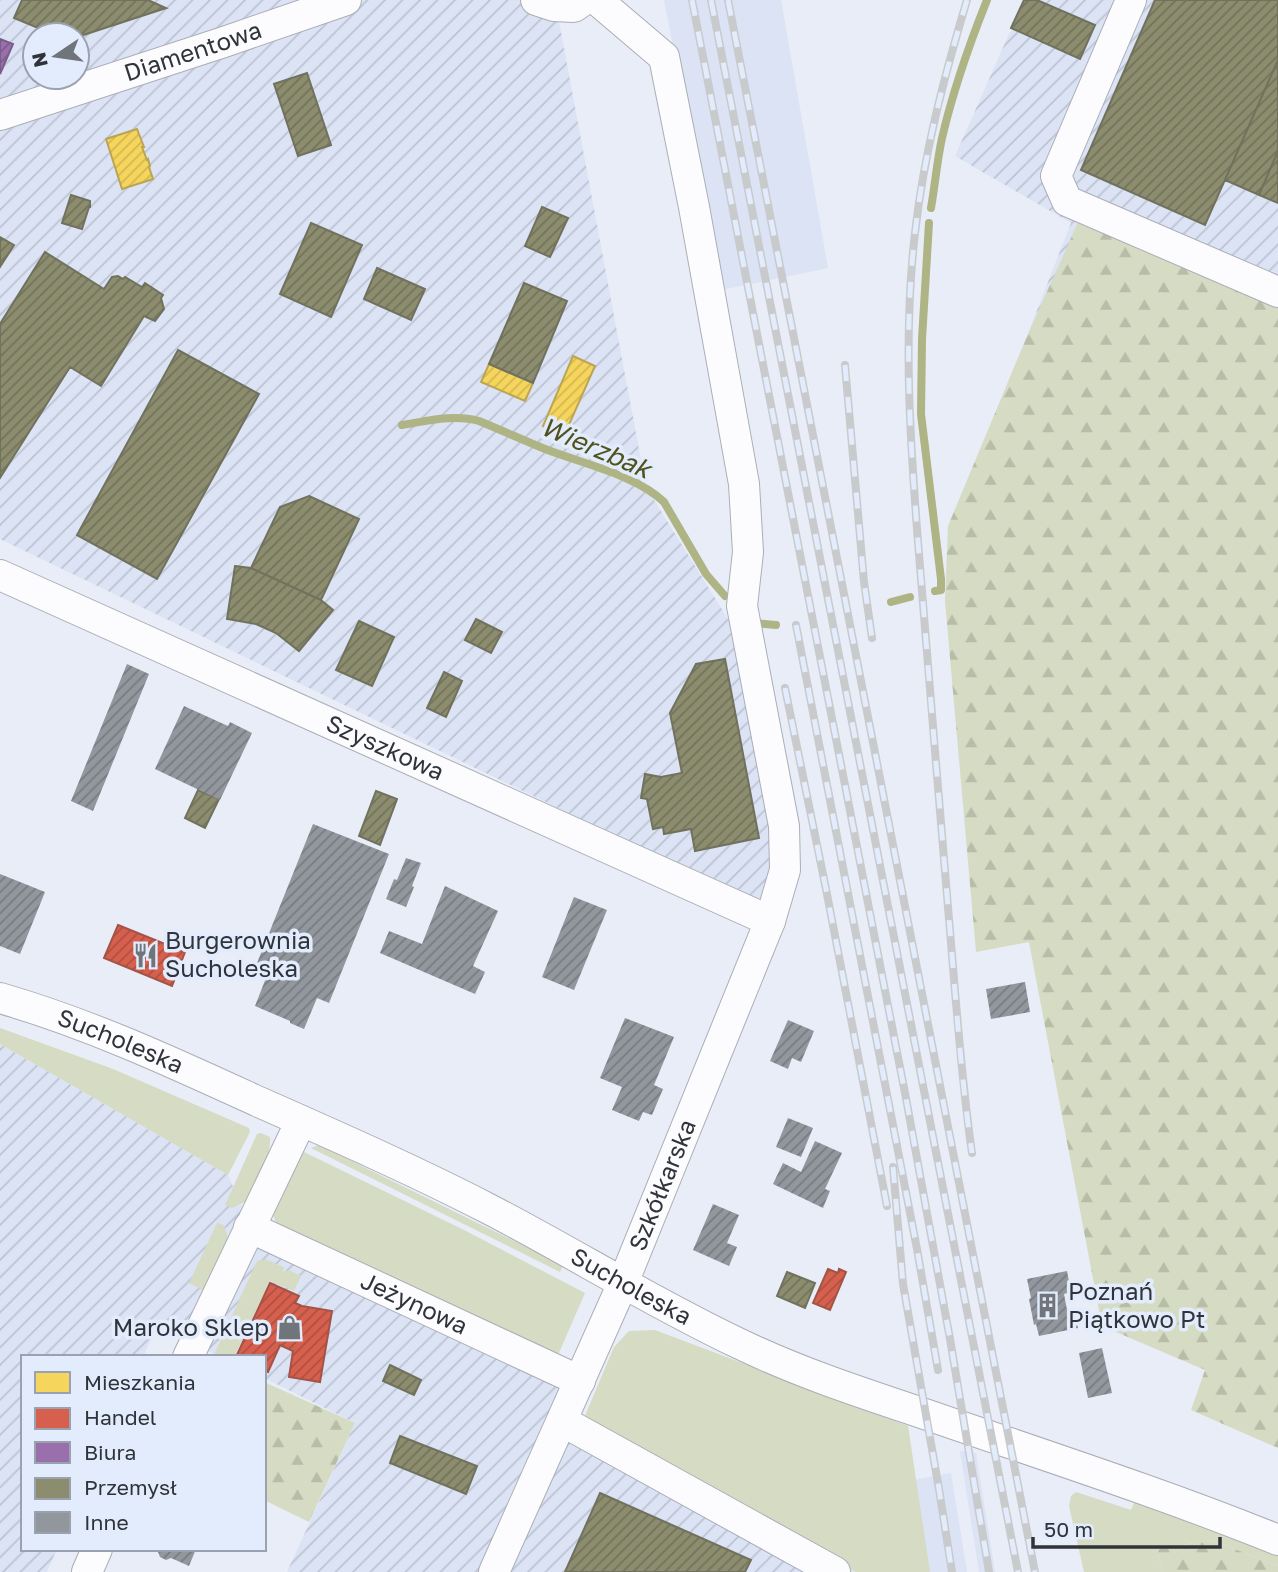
<svg xmlns="http://www.w3.org/2000/svg" width="1278" height="1572" viewBox="0 0 1278 1572" font-family="'Golos Text',sans-serif">
<defs>
<pattern id="industrial-furrows" width="10" height="10" patternUnits="userSpaceOnUse" patternTransform="scale(1.75)"><rect width="10" height="10" fill="#dbe3f5"/><path d="M-1 1l2-2M0 10L10 0M9 11l2-2" fill="none" stroke="#bcc3d3"/></pattern>
<pattern id="forest-firs" width="22" height="20" patternUnits="userSpaceOnUse" patternTransform="scale(1.75)"><rect width="22" height="20" fill="#d6dbc3"/><path d="M5 1l3.5 6h-7zM16 11l3.5 6h-7z" fill="#b8bda8"/></pattern>
<pattern id="homes-hatch" width="6" height="6" patternUnits="userSpaceOnUse" patternTransform="scale(1.75)"><rect width="6" height="6" fill="#f6d55c"/><path d="M-1 1l2-2M0 6l6-6M5 7l2-2" fill="none" stroke="#d3b751"/></pattern>
<pattern id="shops-hatch" width="6" height="6" patternUnits="userSpaceOnUse" patternTransform="scale(1.75)"><rect width="6" height="6" fill="#d6604d"/><path d="M-1 1l2-2M0 6l6-6M5 7l2-2" fill="none" stroke="#ae5041"/></pattern>
<pattern id="offices-hatch" width="6" height="6" patternUnits="userSpaceOnUse" patternTransform="scale(1.75)"><rect width="6" height="6" fill="#9970ab"/><path d="M-1 1l2-2M0 6l6-6M5 7l2-2" fill="none" stroke="#7d5d8c"/></pattern>
<pattern id="industry-hatch" width="6" height="6" patternUnits="userSpaceOnUse" patternTransform="scale(1.75)"><rect width="6" height="6" fill="#8c8c6e"/><path d="M-1 1l2-2M0 6l6-6M5 7l2-2" fill="none" stroke="#73735b"/></pattern>
<pattern id="building-hatch" width="6" height="6" patternUnits="userSpaceOnUse" patternTransform="scale(1.75)"><rect width="6" height="6" fill="#92969d"/><path d="M-1 1l2-2M0 6l6-6M5 7l2-2" fill="none" stroke="#787b81"/></pattern>
</defs>
<rect width="100%" height="100%" fill="#e8edf7"/>
<path fill="#dbe3f5" d="M664 0H781L828 268 721 290Z
M960 1451 976 1453 995 1572H979Z
M951 1473 967 1572H917L907 1481Z"/>
<path fill="url(#industrial-furrows)" fill-rule="evenodd" d="M0 0H555L646 487 736 632 778 850 760 899 579 818 0 539ZM35 35H77V77H35Z
M1026 0H1278V451L1025 341 1071 223 955 156 1009 34 1015 27Z
M0 1044 228 1175 255 1236 561 1361 582 1423 856 1572H287L355 1423 264 1378V1357H220L157 1326 143 1357H23V1549H57L47 1572H0Z"/>
<path fill="#d6dbc3" d="M0 1028 113 1069 249 1128 250 1132 228 1175 0 1044Z
M261 1133 270 1137C272 1157 255 1183 247 1201L232 1208 225 1205 257 1134Z
M319 1145 563 1265 560 1272 311 1148Z
M304 1152 466 1231 585 1293 558 1355 286 1229 276 1223 272 1212 292 1163Z
M217 1223 224 1225 229 1242 207 1287 202 1290 189 1283Z
M265 1259 284 1267 283 1272 289 1270 301 1276 294 1291 270 1281 234 1357H213L257 1261Z
M655 1330 908 1426 930 1572H856L582 1423 614 1347 629 1331Z
M1076 1492 1131 1510 1135 1501 1278 1554V1566L1212 1540 1157 1549 1162 1572H1084L1069 1506 1071 1496Z"/>
<path fill="url(#forest-firs)" d="M1079 220 1278 304V1448L1191 1410 1205 1370 1102 1326 1029 942 976 952 945 601 948 526 1025 341Z
M264 1382 355 1423 309 1522 264 1500Z
M1212 1540 1278 1566V1572H1162L1157 1549Z"/>
<path fill="url(#homes-hatch)" stroke="#bba552" stroke-width="2" d="M137 129 144 147H142L147 160 148 159 150 166 149 167 153 179 122 189 106 139Z
M573 356 595 366 564 436 543 426Z
M489 364 533 383 525 401 481 382Z"/>
<path fill="url(#shops-hatch)" stroke="#a45347" stroke-width="2" d="M118 925 185 952 172 986 104 958Z
M828 1269 838 1273 839 1269 846 1272 830 1310 813 1303Z
M270 1283 299 1296 295 1303 302 1306 332 1311 320 1382 289 1377 293 1351 280 1345 268 1372 264 1371V1357H236Z"/>
<path fill="url(#offices-hatch)" stroke="#7a5e89" stroke-width="2" d="M0 39 13 44 0 74Z"/>
<path fill="url(#industry-hatch)" stroke="#70725e" stroke-width="2" d="M22 0H148L166 8 77 37V35H55L14 18Z
M1024 0H1037L1095 25 1080 59 1011 28Z
M1155 0H1278V60L1205 225 1081 170Z
M1278 60V151L1259 195 1225 180Z
M307 73 331 145 298 156 274 84Z
M1278 151V203L1259 195Z
M71 195 90 201V207H89L82 229 62 223Z
M542 207 568 218 550 257 525 246Z
M311 223 362 245 331 317 280 294Z
M0 237 14 245 0 267Z
M45 252 104 289 112 277 118 276 123 279 125 277 142 287 145 283 163 295 161 298 164 309 155 321 144 316 101 386 70 367 0 478V324Z
M377 268 425 289 411 320 364 299Z
M524 283 567 301 533 383 489 364Z
M178 350 259 394 157 579 77 535Z
M309 496 359 519 321 600 251 568 280 507Z
M235 566 251 568 321 600 333 610 299 651 276 633 256 624 227 619Z
M476 619 502 632 491 653 465 640Z
M359 621 394 637 372 686 336 670Z
M725 659 759 838 695 851 691 829 664 834 663 827 653 829 647 799 641 798 645 774 661 777 682 773 670 713 696 664Z
M444 672 462 681 446 717 427 708Z
M198 790 219 799 205 828 185 818Z
M376 791 397 799 380 845 359 836Z
M787 1272 815 1283 805 1308 777 1296Z
M390 1365 421 1380 414 1395 383 1381Z
M400 1436 477 1466 466 1494 390 1463Z
M600 1493 751 1560 745 1572H565Z"/>
<g fill="none" stroke-linecap="round" stroke-linejoin="round">
<path stroke="#afb485" stroke-width="8" d="M931 208C935 185 937 161 942 138 953 91 969 45 987 0
M929 223 922 339 921 414 941 579V590L935 591
M402 425C427 421 454 414 479 421 501 430 523 440 545 449 581 463 636 475 664 502L706 574 725 596
M891 602 910 597
M754 623 776 625"/>
</g>
<path fill="url(#building-hatch)" d="M127 664 149 674 93 811 71 801Z
M184 706 228 726 230 722 252 733 220 800 155 769Z
M313 824 389 854 329 1003 317 998 304 1029 290 1023V1021L255 1006 266 978 253 973Z
M406 858 421 863 412 886 414 887 406 907 386 899 394 879 397 880Z
M0 874 45 892 20 954 0 946Z
M445 886 498 911 473 966 485 972 475 994 380 953 389 931 422 944Z
M574 897 607 910 574 990 542 977Z
M1025 982 1030 1012 991 1019 986 989Z
M625 1018 674 1037 654 1085 663 1089 652 1115 643 1112 639 1121 612 1110 622 1087 600 1078Z
M788 1020 814 1031 801 1062 792 1058 788 1069 770 1061Z
M788 1118 813 1128 801 1157 776 1147Z
M815 1141 842 1153 825 1189 830 1191 823 1208 773 1184 783 1163 801 1172Z
M713 1204 739 1215 727 1243 737 1247 729 1266 693 1250Z
M1067 1271 1071 1292 1064 1294 1068 1315 1075 1313 1078 1328 1039 1336 1036 1324 1034 1325 1029 1299 1031 1298 1027 1279Z
M1102 1348 1112 1393 1088 1398 1079 1353Z
M153 1549H196L189 1566 171 1558 166 1560 160 1557 158 1552Z"/>
<g fill="none" stroke-linecap="round" stroke-linejoin="round">
<defs>
<g id="minor">
<path d="M536 0 554 6 574 7 584 0"/>
<path d="M1131 0 1056 176 1067 201 1278 292"/>
<path id="s1" d="M0 115 224 42 346 0"/>
<path id="s2" d="M0 575 770 921"/>
<path id="s3" d="M0 998C90 1024 174 1063 259 1102 336 1136 413 1170 487 1208 572 1252 653 1303 740 1344 796 1371 856 1391 916 1411 1037 1453 1159 1492 1278 1540"/>
<path id="s4" d="M249 1227 580 1381"/>
<path d="M188 1357 301 1121"/>
<path d="M562 1421 835 1572"/>
<path d="M87 1572 97 1549"/>
<path id="s5" d="M494 1572 623 1283 770 921 785 870 784 826 742 606 748 552 744 484 694 207 664 57 597 0"/>
</g>
</defs>
<use href="#minor" stroke="#aaaeb6" stroke-width="32"/>
<use href="#minor" stroke="#fcfcfe" stroke-width="30"/>
<defs>
<path id="rail" d="M692 0 905 1093 950 1339 989 1572
M711 0 1018 1572
M728 0 1035 1572
M967 0C944 77 924 153 915 233 903 336 910 439 918 542 924 612 929 682 935 751 941 823 947 895 953 967 958 1029 963 1091 972 1153
M845 365 864 582 872 638
M796 625 917 1249 938 1370
M785 688 826 889 887 1206
M893 1167 903 1284 939 1489 952 1572"/>
</defs>
<use href="#rail" stroke="#c9cacc" stroke-width="8"/>
<use href="#rail" stroke="#e2ecfd" stroke-width="5" stroke-dasharray="16" stroke-linecap="butt"/>
</g>
<defs>
<symbol id="restaurant-bare" viewBox="-9 -9 18 18"><path d="M-5-6h1v4h1v-4h1v4h1v-4h1v5L-1.5 .5V6h-2V.5L-5-1ZM5-6V6H3V1.5H1.5Q1.5-4 5-6Z" fill="#70757c" stroke="#e2ecfd" stroke-width="2.5" paint-order="stroke"/></symbol>
<symbol id="building-bare" viewBox="-9 -9 18 18"><path d="M-4-6H4V6H1V3H-1V6H-4ZM-2.5-4.3h1.7v1.8h-1.7ZM.8-4.3h1.7v1.8H.8ZM-2.5-1h1.7V.8h-1.7ZM.8-1h1.7V.8H.8Z" fill="#70757c" stroke="#e2ecfd" stroke-width="2.5" paint-order="stroke"/></symbol>
<symbol id="shop-bare" viewBox="-9 -9 18 18"><path d="M-5-2.5h2.3a2.7 3.5 0 0 1 5.4 0H5L5.5 6h-11ZM-1.5-2.5h3a1.5 2.3 0 0 0-3 0Z" fill="#70757c" stroke="#e2ecfd" stroke-width="2.5" paint-order="stroke"/></symbol>
</defs>
<g fill-rule="evenodd">
<use href="#restaurant-bare" x="128" y="938" width="35" height="35"/>
<use href="#building-bare" x="1030" y="1288" width="35" height="35"/>
<use href="#shop-bare" x="272" y="1310" width="35" height="35"/>
</g>
<g text-anchor="middle" stroke-width="7" stroke-linejoin="round" paint-order="stroke">
<g font-size="24" fill="#30343a" stroke="#e2ecfd">
<text dy="8" stroke="none"><textPath href="#s1" startOffset="203">Diamentowa</textPath></text>
<text dy="8" stroke="none"><textPath href="#s2" startOffset="422">Szyszkowa</textPath></text>
<text dy="8" stroke="none"><textPath href="#s3" startOffset="128">Sucholeska</textPath></text>
<text dy="8" stroke="none"><textPath href="#s5" startOffset="422">Szkółkarska</textPath></text>
<text dy="8" stroke="none"><textPath href="#s3" startOffset="695">Sucholeska</textPath></text>
<text dy="8" stroke="none"><textPath href="#s4" startOffset="182">Jeżynowa</textPath></text>
</g>
<g font-size="24" fill="#30343a" stroke="#e2ecfd" text-anchor="start">
<text x="165" y="949">Burgerownia<tspan x="165" dy="28">Sucholeska</tspan></text>
<text x="1068" y="1300">Poznań<tspan x="1068" dy="28">Piątkowo Pt</tspan></text>
<text x="269" y="1336" text-anchor="end">Maroko Sklep</text>
</g>
<g font-size="26" font-style="italic" fill="#50531d" stroke="#e2ecfd">
<text transform="translate(596 448) rotate(23)" y="9">Wierzbak</text>
</g>
</g>
<rect x="21" y="1355" width="245" height="196" fill="#e2ecfd" stroke="#9ba2af" stroke-width="2"/>
<rect x="35" y="1372" width="35" height="21" fill="#f6d55c" stroke="#9ba2af" stroke-width="2"/>
<text x="84" y="1390" font-size="21" fill="#30343a">Mieszkania</text>
<rect x="35" y="1408" width="35" height="21" fill="#d6604d" stroke="#9ba2af" stroke-width="2"/>
<text x="84" y="1425" font-size="21" fill="#30343a">Handel</text>
<rect x="35" y="1442" width="35" height="21" fill="#9970ab" stroke="#9ba2af" stroke-width="2"/>
<text x="84" y="1460" font-size="21" fill="#30343a">Biura</text>
<rect x="35" y="1478" width="35" height="21" fill="#8c8c6e" stroke="#9ba2af" stroke-width="2"/>
<text x="84" y="1495" font-size="21" fill="#30343a">Przemysł</text>
<rect x="35" y="1512" width="35" height="21" fill="#92969d" stroke="#9ba2af" stroke-width="2"/>
<text x="84" y="1530" font-size="21" fill="#30343a">Inne</text>
<g transform="translate(56 56) rotate(257)"><circle r="33" fill="#e2ecfd" stroke="#9ba2af" stroke-width="2"/>
<path d="M0-5L12 26L0 18L-12 26Z" fill="#70757c"/>
<text y="-10" font-size="19" font-weight="bold" text-anchor="middle" fill="#30343a">N</text>
</g>
<path d="M1033 1537v10h187v-10" fill="none" stroke="#30343a" stroke-width="3.5"/>
<text x="1044" y="1537" font-size="21" fill="#30343a" stroke="#e2ecfd" stroke-width="5" paint-order="stroke">50 m</text>
</svg>
